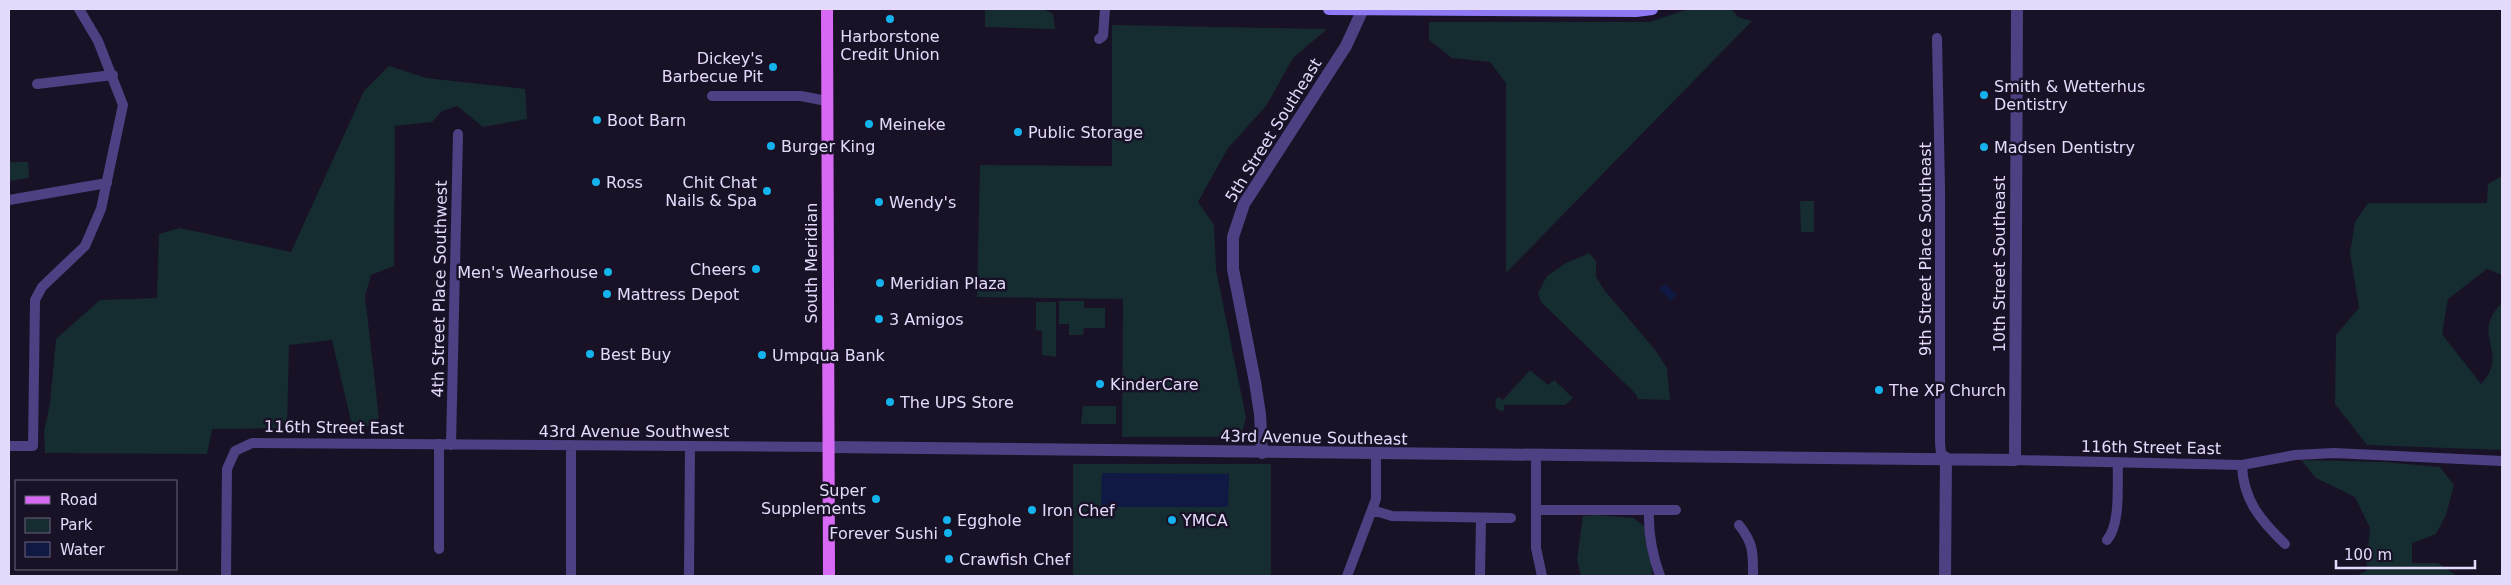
<svg xmlns="http://www.w3.org/2000/svg" width="2511" height="585" viewBox="0 0 2511 585" font-family="'DejaVu Sans',sans-serif">
<rect width="100%" height="100%" fill="#191227"/>
<path fill="#152c30" d="M985 9H1043L1053 14 1055 29 985 27Z
M1689 9H1731L1738 17 1752 21 1506 273V83L1490 62 1452 58 1429 40V22H1649Z
M1112 25 1327 29 1293 58 1266 106 1228 148 1198 202 1214 225 1216 269 1246 418 1242 433 1236 437H1122L1123 299 977 297 980 165 1112 166Z
M389 66 426 78 525 89 527 119 483 127 457 106 442 111 432 122 395 126 394 266 371 275 365 296 379 418 365 428 351 421 332 340 289 345 287 428 212 429 207 454 45 453 44 432 50 403 56 339 100 300 157 298 159 234 180 228 291 252 364 91Z
M9 162H28L29 178 9 181Z
M2502 176V275L2487 269 2448 299 2442 334 2481 384C2511 353 2469 335 2502 303V450L2367 445 2335 404 2336 335 2359 308 2350 253 2355 222 2368 203H2487L2488 184Z
M1800 201H1814V232H1801Z
M1589 253 1596 261V277L1605 291 1656 351 1667 368 1670 400 1638 399 1635 393 1541 302 1538 293 1547 276 1566 263Z
M1059 301H1084V308H1105V328H1084L1083 335H1069V324H1059Z
M1036 302H1056V357L1042 355V331L1036 330Z
M1530 370 1548 385 1554 380 1573 398 1565 405H1504V411L1498 410C1495 406 1494 400 1498 397L1503 400Z
M1083 406H1116V424H1081Z
M2301 460 2383 462 2440 467 2454 485 2446 515 2436 534 2412 543V563H2438L2457 576H2356L2366 571 2370 528 2355 497 2316 478Z
M1073 464H1271V576H1073Z
M1597 515 1633 518 1644 526 1653 576H1581L1577 559 1583 516Z"/>
<path fill="#0f1943" d="M1665 284 1677 295 1671 301 1659 289Z
M1102 473 1229 474 1228 507H1101Z"/>
<g fill="none" stroke-linecap="round" stroke-linejoin="round">
<path stroke="#4e4082" stroke-width="10" d="M1937 38 1940 188V443L1941 453 1946 458
M1099 39 1103 36 1105 9
M37 84 113 75
M712 96H801L827 101
M9 200 107 183
M439 444V549
M451 445 458 134
M9 446H33L35 300 42 287 85 246 101 209 123 105 98 41 79 9
M1536 455V548L1542 576
M2015 460 2242 465 2295 455 2334 453 2502 461
M2242 465C2243 500 2261 521 2285 544
M1372 510 1392 516 1511 518
M1536 510H1676
M1649 511C1648 535 1652 554 1660 576
M1739 525C1754 544 1753 553 1753 576
M2107 540C2121 524 2117 484 2118 463
M226 576 227 469 235 451 252 443 828 447
M571 576V445
M689 576 690 446
M1347 576 1376 499V454
M1480 576 1481 518"/>
<path stroke="#4e4082" stroke-width="12" d="M828 447 2015 460 2017 9
M1262 453 1260 414 1255 382 1233 269V237L1244 204 1346 46 1363 9
M1945 576 1946 458"/>
<path stroke="#9178f5" stroke-width="12" d="M1329 9 1636 11 1652 9"/>
<path stroke="#d869f4" stroke-width="12" d="M827 9 829 576"/>
</g>
<g fill="#14b3ee" stroke="#191227" stroke-width="2">
<circle cx="890" cy="19" r="5"/>
<circle cx="773" cy="67" r="5"/>
<circle cx="1984" cy="95" r="5"/>
<circle cx="597" cy="120" r="5"/>
<circle cx="869" cy="124" r="5"/>
<circle cx="1018" cy="132" r="5"/>
<circle cx="771" cy="146" r="5"/>
<circle cx="1984" cy="147" r="5"/>
<circle cx="596" cy="182" r="5"/>
<circle cx="767" cy="191" r="5"/>
<circle cx="879" cy="202" r="5"/>
<circle cx="756" cy="269" r="5"/>
<circle cx="608" cy="272" r="5"/>
<circle cx="880" cy="283" r="5"/>
<circle cx="607" cy="294" r="5"/>
<circle cx="879" cy="319" r="5"/>
<circle cx="590" cy="354" r="5"/>
<circle cx="762" cy="355" r="5"/>
<circle cx="1100" cy="384" r="5"/>
<circle cx="1879" cy="390" r="5"/>
<circle cx="890" cy="402" r="5"/>
<circle cx="876" cy="499" r="5"/>
<circle cx="1032" cy="510" r="5"/>
<circle cx="947" cy="520" r="5"/>
<circle cx="1172" cy="520" r="5"/>
<circle cx="948" cy="533" r="5"/>
<circle cx="949" cy="559" r="5"/>
</g>
<g text-anchor="middle" stroke-width="5" stroke-linejoin="round" paint-order="stroke">
<g font-size="16" fill="#e4dafc" stroke="#191227" text-anchor="start">
<text x="890" y="42" text-anchor="middle">Harborstone<tspan x="890" dy="18">Credit Union</tspan></text>
<text x="763" y="64" text-anchor="end">Dickey's<tspan x="763" dy="18">Barbecue Pit</tspan></text>
<text x="1994" y="92">Smith &amp; Wetterhus<tspan x="1994" dy="18">Dentistry</tspan></text>
<text x="607" y="126">Boot Barn</text>
<text x="879" y="130">Meineke</text>
<text x="1028" y="138">Public Storage</text>
<text x="781" y="152">Burger King</text>
<text x="1994" y="153">Madsen Dentistry</text>
<text x="606" y="188">Ross</text>
<text x="757" y="188" text-anchor="end">Chit Chat<tspan x="757" dy="18">Nails &amp; Spa</tspan></text>
<text x="889" y="208">Wendy's</text>
<text x="746" y="275" text-anchor="end">Cheers</text>
<text x="598" y="278" text-anchor="end">Men's Wearhouse</text>
<text x="890" y="289">Meridian Plaza</text>
<text x="617" y="300">Mattress Depot</text>
<text x="889" y="325">3 Amigos</text>
<text x="600" y="360">Best Buy</text>
<text x="772" y="361">Umpqua Bank</text>
<text x="1110" y="390">KinderCare</text>
<text x="1889" y="396">The XP Church</text>
<text x="900" y="408">The UPS Store</text>
<text x="866" y="496" text-anchor="end">Super<tspan x="866" dy="18">Supplements</tspan></text>
<text x="1042" y="516">Iron Chef</text>
<text x="957" y="526">Egghole</text>
<text x="1182" y="526">YMCA</text>
<text x="938" y="539" text-anchor="end">Forever Sushi</text>
<text x="959" y="565">Crawfish Chef</text>
</g>
<g font-size="16" fill="#e4dafc" stroke="#191227">
<text transform="translate(1273 130) rotate(-58)" y="6">5th Street Southeast</text>
<text transform="translate(1925 249) rotate(-90)" y="6">9th Street Place Southeast</text>
<text transform="translate(811 263) rotate(-90)" y="6">South Meridian</text>
<text transform="translate(1999 264) rotate(-90)" y="6">10th Street Southeast</text>
<text transform="translate(439 289) rotate(-89)" y="6">4th Street Place Southwest</text>
<text transform="translate(334 427) rotate(1)" y="6">116th Street East</text>
<text x="634" y="437">43rd Avenue Southwest</text>
<text transform="translate(1314 437) rotate(1)" y="6">43rd Avenue Southeast</text>
<text transform="translate(2151 447) rotate(1)" y="6">116th Street East</text>
</g>
</g>
<rect width="2511" height="585" fill="none" stroke="#e4dafc" stroke-width="20"/>
<rect x="15" y="480" width="162" height="90" fill="#191227" stroke="#6a627c"/>
<rect x="25" y="496" width="25" height="8" fill="#d869f4" stroke="#6a627c"/>
<text x="60" y="505" font-size="15" fill="#e4dafc">Road</text>
<rect x="25" y="518" width="25" height="15" fill="#152c30" stroke="#6a627c"/>
<text x="60" y="530" font-size="15" fill="#e4dafc">Park</text>
<rect x="25" y="542" width="25" height="15" fill="#0f1943" stroke="#6a627c"/>
<text x="60" y="555" font-size="15" fill="#e4dafc">Water</text>
<path d="M2336 560v8h139v-8" fill="none" stroke="#e4dafc" stroke-width="2.5"/>
<text x="2344" y="560" font-size="15" fill="#e4dafc" stroke="#191227" stroke-width="4" paint-order="stroke">100 m</text>
</svg>
